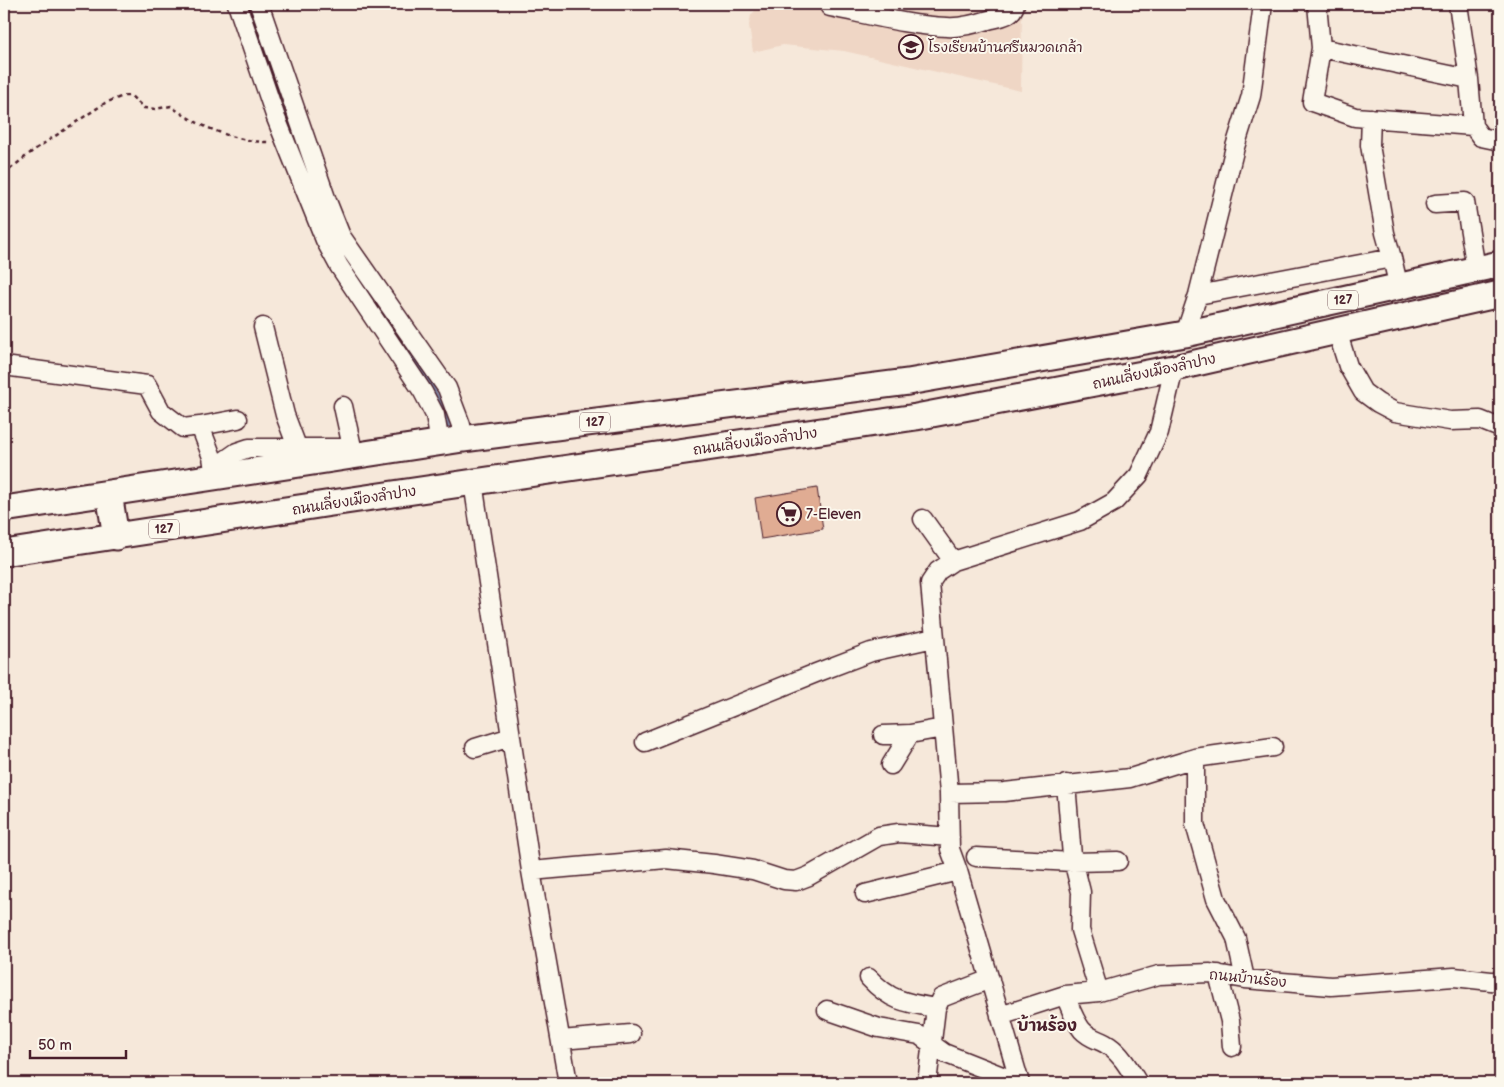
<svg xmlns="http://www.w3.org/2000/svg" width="1504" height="1087" viewBox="0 0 1504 1087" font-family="'Balsamiq Sans','Playpen Sans Thai',sans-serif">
<rect width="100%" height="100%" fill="#f6e8da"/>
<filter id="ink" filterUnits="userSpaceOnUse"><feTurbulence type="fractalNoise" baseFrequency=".02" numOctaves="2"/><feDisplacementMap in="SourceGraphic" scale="10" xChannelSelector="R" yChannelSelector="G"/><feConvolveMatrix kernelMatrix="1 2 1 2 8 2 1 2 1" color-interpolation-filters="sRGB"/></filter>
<g filter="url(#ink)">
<path fill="#efd6c5" d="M761 4H1022L1021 91 844 51 783 45 753 52 749 25 751 15Z"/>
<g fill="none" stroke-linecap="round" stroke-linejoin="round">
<path stroke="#7e8aaa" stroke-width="4" d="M341 251 371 298 432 387 445 412 448 426"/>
</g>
<path fill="#e0ac93" stroke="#4a1f2b" d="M817 488 823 529 761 539 755 498Z"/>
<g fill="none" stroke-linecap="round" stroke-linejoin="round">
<defs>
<path id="minor" d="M237 4 276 118 325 240 339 266 423 392 435 415 440 443
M259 4 327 201 341 236 447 388 461 425 463 439
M830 4V7C866 14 910 26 947 27 960 28 979 23 992 19 1002 17 1013 15 1015 4
M1317 4 1321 48 1312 102 1355 117 1473 126
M1458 4 1469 79 1473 126 1481 137 1500 141
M1321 48 1469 79
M1371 118 1370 145 1385 233 1392 258 1399 288
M1435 204 1465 202 1476 269
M1198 295 1392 258
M263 327 285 415 296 444 299 458
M1337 331 1348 366 1363 392 1378 403 1395 412 1450 421 1480 420 1500 428
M1185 334 1198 295 1235 147 1251 96 1263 4
M4 366 147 385 161 411 183 428 200 426
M343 406 354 456
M214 468 237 452 249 448H346
M215 477 212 457 200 426 238 419
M473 482 531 871 568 1083
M923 519 953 561
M883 735 910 734
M645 742 816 673 871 652 934 638
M475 748 511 737
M1195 758V824L1216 899 1236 938 1245 979
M891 765 910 734 943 728
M1066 784 1072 856 1081 892 1080 930 1099 992
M949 793 1004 792 1130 778 1195 758 1273 747
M976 857 1073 862 1118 861
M531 871 666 859 714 864 753 870 784 880 796 881 809 876 879 836 899 833 950 837
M865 894 958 871
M1218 974 1230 1021 1232 1047
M869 978C890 1001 906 1003 936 1008
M1065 995C1070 1007 1074 1020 1082 1030 1090 1039 1101 1040 1109 1046 1122 1055 1130 1070 1138 1083
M827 1010 879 1028 919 1035 944 1053 1020 1083
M1000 1016 1065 995 1099 992 1159 975 1210 973 1245 979 1331 986 1454 977 1500 982
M561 1040 631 1034
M927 1083 936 1008 941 998 990 979
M1020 1083 958 871 950 849 949 793 930 583 938 571 953 561 1080 521 1114 502 1139 475 1159 432 1174 368"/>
<path id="highway" d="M109 493 116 537
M4 509 463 439 908 382 1185 334 1500 264
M4 553 325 504 916 417 1174 368 1500 294"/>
</defs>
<use href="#minor" stroke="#4a1f2b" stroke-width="21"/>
<use href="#highway" stroke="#4a1f2b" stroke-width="29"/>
<path stroke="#4a1f2b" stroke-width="2.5" stroke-dasharray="4 4" stroke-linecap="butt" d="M4 174 34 150 105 103 123 96H131L144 108 156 109 171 106C196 126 239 143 271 142"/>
<use href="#minor" stroke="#fbf7ec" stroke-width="18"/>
<use href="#highway" stroke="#fbf7ec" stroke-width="25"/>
</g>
</g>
<defs>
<symbol id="school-ring" viewBox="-11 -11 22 22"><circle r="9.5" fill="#fbf7ec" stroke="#4a1f2b" stroke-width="1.5"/><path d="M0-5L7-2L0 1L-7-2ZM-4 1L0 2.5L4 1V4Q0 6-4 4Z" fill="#4a1f2b"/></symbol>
<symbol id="supermarket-ring" viewBox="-11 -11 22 22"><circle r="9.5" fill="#fbf7ec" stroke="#4a1f2b" stroke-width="1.5"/><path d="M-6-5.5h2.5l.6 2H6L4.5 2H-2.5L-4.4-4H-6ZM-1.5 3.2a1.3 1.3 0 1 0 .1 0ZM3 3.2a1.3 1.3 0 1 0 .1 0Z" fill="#4a1f2b"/></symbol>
</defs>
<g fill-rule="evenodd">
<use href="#school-ring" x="897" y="33" width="28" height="28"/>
<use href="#supermarket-ring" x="775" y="500" width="28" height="28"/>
</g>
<g text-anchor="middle" stroke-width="4" stroke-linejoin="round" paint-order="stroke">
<g fill="#fbf7ec" stroke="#7f6065" stroke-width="1">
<rect x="1328" y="290.5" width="30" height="19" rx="4"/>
<rect x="580" y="412.5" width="30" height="19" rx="4"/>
<rect x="149" y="519.5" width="30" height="19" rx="4"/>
</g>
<g font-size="12" font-weight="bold" fill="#4a1f2b">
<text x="1343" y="304">127</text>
<text x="595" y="426">127</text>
<text x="164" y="533">127</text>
</g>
<g font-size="14" fill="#4a1f2b" stroke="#fbf7ec" text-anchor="start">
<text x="928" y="52">โรงเรียนบ้านศรีหมวดเกล้า</text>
<text x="806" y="519">7-Eleven</text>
</g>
<g font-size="14" fill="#4a1f2b" stroke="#fbf7ec">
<text transform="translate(1154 371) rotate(-12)" y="5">ถนนเลี่ยงเมืองลำปาง</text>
<text transform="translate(755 441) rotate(-8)" y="5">ถนนเลี่ยงเมืองลำปาง</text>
<text transform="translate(354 500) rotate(-9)" y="5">ถนนเลี่ยงเมืองลำปาง</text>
<text transform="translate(1248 978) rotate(6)" y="5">ถนนบ้านร้อง</text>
</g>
<g font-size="16" font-weight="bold" fill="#4a1f2b" stroke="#fbf7ec">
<text x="1047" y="1031">บ้านร้อง</text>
</g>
</g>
<rect width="1504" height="1087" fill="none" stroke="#fbf7ec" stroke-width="20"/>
<rect x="10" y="10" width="1484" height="1067" fill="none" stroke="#4a1f2b" stroke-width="2" filter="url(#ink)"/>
<path d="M30 1050v8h96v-8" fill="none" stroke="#4a1f2b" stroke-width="2.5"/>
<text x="38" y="1050" font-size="15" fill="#4a1f2b" stroke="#fbf7ec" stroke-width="4" paint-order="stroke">50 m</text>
</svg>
